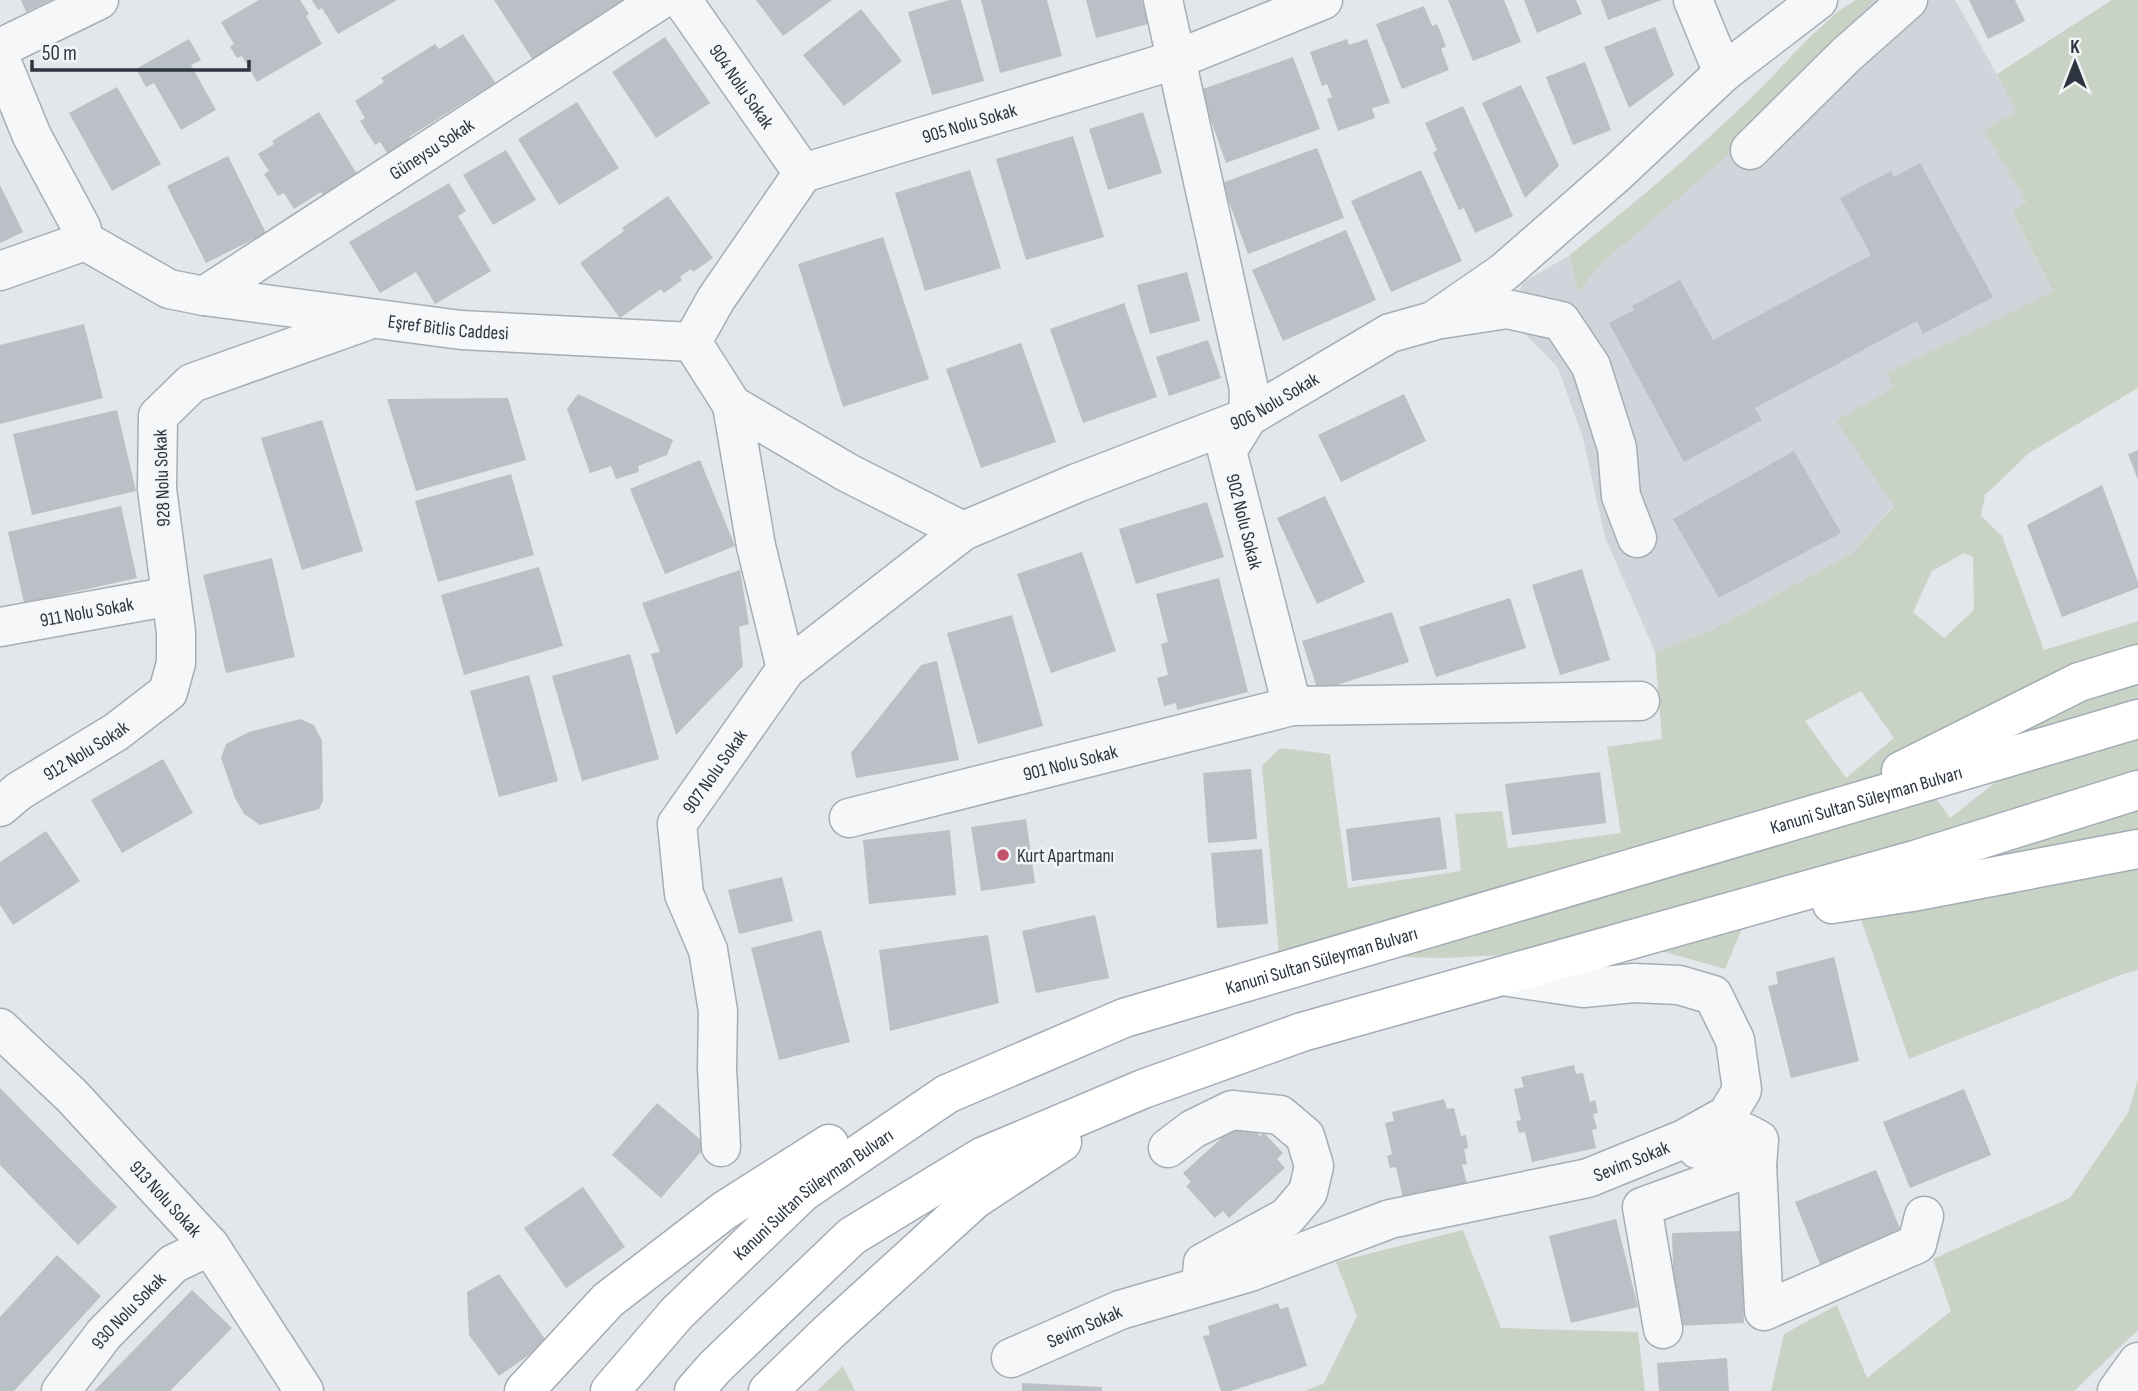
<svg xmlns="http://www.w3.org/2000/svg" width="2138" height="1391" viewBox="0 0 2138 1391" font-family="'Sofia Sans Condensed',sans-serif">
<rect width="100%" height="100%" fill="#e3e6ea"/>
<path fill="#d1d5db" d="M1856 0H1955L2059 184 2012 211 2053 292 1894 505 1852 553 1714 629 1655 652 1605 537 1583 438 1558 368 1513 321 1522 283 1570 255 1666 177 1747 102 1838 11Z"/>
<path fill="#c9d3c5" fill-rule="evenodd" d="M1856 0H1874L1738 147 1603 262 1578 292 1570 255C1631 206 1691 156 1747 102 1783 68 1815 25 1856 0Z
M2112 0H2138V388L2029 453 1985 495 1981 516 2002 536 2044 650 2138 621V970L2123 974 1909 1059 1853 896 1746 919 1725 969 1647 947 1446 958 1279 955 1262 766 1280 748 1330 754 1348 888 1461 871 1455 814 1502 811 1508 848 1621 833 1607 747 1662 739 1655 652 1714 629 1852 553 1894 506 1836 421 1893 388 1887 373 2053 292 2012 211 2027 202 1983 130 2017 112 1997 74ZM1964 553 1973 557 1974 610 1944 638 1913 612 1932 571ZM1861 691 1894 738 1846 778 1805 721ZM1913 767 2014 768 1950 818Z
M2138 1079V1330L2074 1391H1771L1784 1334 1837 1305 1867 1378 1951 1311 1933 1259 2070 1198 2128 1113Z
M1463 1230 1501 1328 1638 1332 1645 1391H1305L1324 1383 1357 1316 1336 1262Z
M843 1366 855 1391H817Z"/>
<path fill="#bac0c6" d="M21 0H52L26 12Z
M259 0H300L309 14 306 16 322 44 257 82 242 56 237 58 230 47 234 44 221 22Z
M312 0H397L338 34 322 8 318 10Z
M494 0H624L533 60Z
M756 0H832L783 36Z
M949 0H961L984 81 932 95 908 12Z
M981 0H1047L1062 56 1000 73Z
M1086 0H1142L1148 24 1096 38Z
M1448 0H1504L1521 42 1473 61Z
M1524 0H1576L1582 14 1537 33Z
M1601 0H1662L1608 20Z
M1969 0H2015L2025 21 1988 39Z
M1424 6 1432 26 1437 24 1446 46 1441 49 1449 70 1402 89 1376 24Z
M861 9 902 61 844 106 803 55Z
M1655 27 1674 75 1629 108 1604 47Z
M463 34 498 87 477 101 474 96 409 137 413 142 390 157 380 142 375 145 360 121 365 118 355 101 384 82 381 78 435 44 439 49Z
M665 37 710 103 656 138 612 72Z
M189 39 201 60 191 65 216 110 181 130 154 83 146 87 136 69Z
M1347 39 1349 45 1367 39 1390 103 1372 108 1375 118 1338 131 1327 99 1332 97 1327 84 1322 86 1310 52Z
M1293 57 1320 129 1226 163 1200 90Z
M1585 62 1611 130 1573 145 1546 77Z
M1521 85 1559 166 1525 198 1482 103Z
M117 87 161 164 112 191 69 113Z
M577 102 619 168 559 205 518 139Z
M1463 106 1513 216 1475 233 1464 208 1459 210 1433 153 1437 150 1425 123Z
M319 112 360 179 326 200 321 192 294 209 284 193 278 196 264 174 269 171 258 154 274 144 272 141Z
M1143 112 1162 173 1108 190 1089 129Z
M1073 136 1104 237 1026 260 996 159Z
M1317 148 1344 218 1248 254 1222 183Z
M506 150 536 200 493 225 463 175Z
M228 156 266 233 206 263 167 186Z
M1920 163 1993 297 1923 334 1917 321 1755 408 1762 420 1684 462 1609 323 1634 310 1632 306 1680 280 1713 340 1871 255 1840 198 1891 171 1894 177Z
M970 170 1001 268 925 291 895 193Z
M1421 170 1462 261 1391 292 1351 201Z
M449 183 466 211 458 216 491 271 435 304 416 272 380 293 349 242Z
M0 185 23 232 0 243Z
M668 196 713 258 693 272 691 269 680 277 682 280 664 293 661 289 620 318 580 263 624 231 622 228Z
M1346 230 1376 300 1283 341 1252 270Z
M883 237 929 379 843 407 798 264Z
M1187 272 1200 321 1150 334 1137 285Z
M1124 303 1157 397 1083 423 1050 329Z
M84 324 103 398 0 424V345Z
M1208 340 1221 378 1169 396 1156 357Z
M1021 343 1056 442 981 468 946 369Z
M578 394 673 440 667 455 638 466 639 472 616 479 611 466 590 473 567 409Z
M1404 394 1426 441 1341 482 1318 435Z
M508 398 526 460 416 491 387 399Z
M117 410 136 491 32 515 13 434Z
M322 420 363 551 302 570 261 438Z
M2138 450V480L2128 454Z
M1794 451 1841 533 1719 598 1673 519Z
M700 460 735 546 665 574 630 489Z
M511 474 534 555 438 582 415 501Z
M2102 485 2138 582V588L2062 617 2027 525Z
M1325 496 1365 582 1317 604 1277 518Z
M1207 502 1224 557 1136 584 1119 529Z
M121 506 137 578 24 603 8 532Z
M1082 552 1116 651 1051 673 1017 574Z
M272 558 295 657 226 673 203 575Z
M539 567 563 646 464 675 441 595Z
M1582 569 1610 660 1560 675 1532 585Z
M740 570 749 624 739 627 743 666 676 735 651 654 660 652 642 603Z
M1219 578 1248 692 1177 710 1176 703 1164 706 1157 678 1168 675 1161 644 1168 642 1156 594Z
M1510 598 1526 648 1436 677 1419 627Z
M1392 612 1409 662 1318 691 1302 641Z
M1012 615 1043 726 978 744 947 633Z
M630 654 659 759 582 781 552 676Z
M937 661 959 760 856 778 851 753 921 665Z
M529 675 558 781 499 797 470 691Z
M300 719 314 725 322 741 323 801 319 809 260 825 244 814 235 798 221 758 226 744 249 732Z
M163 759 193 813 122 853 91 800Z
M1251 769 1257 839 1208 843 1203 773Z
M1600 772 1606 823 1512 835 1505 784Z
M1440 817 1447 869 1352 881 1346 829Z
M1026 819 1035 883 981 891 971 827Z
M950 830 956 895 869 904 863 840Z
M46 831 80 881 13 925 0 905V862Z
M1262 849 1268 924 1217 928 1211 853Z
M782 877 793 921 739 934 728 890Z
M1095 915 1109 978 1036 993 1022 931Z
M821 930 850 1042 779 1060 751 948Z
M988 935 999 1003 890 1031 879 950Z
M1834 957 1859 1061 1791 1078 1768 986 1778 984 1776 972Z
M1574 1065 1576 1074 1583 1073 1590 1102 1595 1100 1598 1113 1593 1114 1597 1129 1592 1130 1596 1148 1532 1162 1525 1132 1519 1133 1516 1121 1521 1120 1514 1089 1524 1087 1521 1077Z
M0 1088 117 1207 78 1245 0 1165Z
M1964 1089 1991 1155 1910 1188 1883 1122Z
M1444 1099 1447 1109 1454 1108 1461 1136 1466 1135 1468 1148 1464 1149 1467 1164 1462 1165 1467 1183 1403 1198 1396 1167 1390 1168 1387 1156 1392 1154 1385 1123 1394 1121 1392 1112Z
M657 1103 707 1145 661 1198 612 1155Z
M1237 1124 1244 1133 1251 1127 1260 1136 1264 1133 1283 1153 1277 1159 1285 1168 1229 1218 1223 1211 1215 1218 1186 1186 1191 1182 1183 1173Z
M1876 1170 1903 1236 1822 1269 1795 1202Z
M583 1187 625 1247 566 1288 524 1228Z
M1616 1219 1638 1307 1571 1323 1549 1236Z
M1741 1231 1744 1323 1675 1326 1672 1233Z
M57 1255 101 1296 14 1391H0V1317Z
M499 1274 547 1342 499 1376 469 1335 467 1292Z
M192 1290 232 1328 170 1391H94Z
M1278 1303 1280 1309 1288 1307 1307 1366 1231 1391H1221L1203 1336 1210 1335 1208 1326Z
M1727 1358 1729 1391H1659L1657 1363Z
M1022 1383 1102 1387V1391H1022Z"/>
<g fill="none" stroke-linecap="round" stroke-linejoin="round">
<defs>
<g id="minor">
<path id="s1" d="M682 0 803 173"/>
<path id="s2" d="M1163 0 1249 389 1248 417 1227 451 1292 706"/>
<path d="M1693 0 1723 73"/>
<path d="M0 48 99 0"/>
<path id="s3" d="M0 58 32 136 81 227 85 241 169 289 204 296 461 330 692 342 732 405 848 473 963 531"/>
<path d="M1750 150 1846 55 1908 0"/>
<path d="M0 271 85 241"/>
<path id="s4" d="M204 296 660 0"/>
<path d="M1442 319 1507 309 1561 321 1591 366 1617 448 1621 496 1637 538"/>
<path id="s5" d="M692 342 716 299 803 173 1175 60 1323 0"/>
<path id="s6" d="M0 627 171 596"/>
<path id="s7" d="M786 669 963 531 1077 483 1248 417 1390 333 1433 321 1504 272 1618 172 1723 73 1818 0"/>
<path id="s8" d="M0 807 19 791 116 732 168 692 176 663V632L157 489 158 416 192 383 366 321"/>
<path id="s9" d="M849 818 1292 706 1640 701"/>
<path id="s10" d="M0 1028 72 1096 210 1246 304 1391"/>
<path id="s11" d="M721 1147 717 1068 718 1011 708 950 684 894 677 824 786 669 756 546 732 405"/>
<path d="M1168 1148 1193 1129 1232 1110 1280 1115 1305 1136 1314 1166 1308 1192 1287 1217 1203 1263 1201 1286"/>
<path d="M1757 1165 1764 1311 1917 1244 1924 1216"/>
<path d="M1663 1329 1642 1207 1757 1165 1759 1140 1746 1133 1697 1149"/>
<path id="s12" d="M1011 1358 1120 1310 1250 1272 1390 1219 1588 1178 1684 1139 1727 1115 1742 1090 1735 1040 1713 995 1679 985 1634 983 1583 988 1502 976"/>
<path id="s13" d="M61 1391 104 1334 173 1264 210 1246"/>
<path d="M2117 1391 2138 1362"/>
</g>
<g id="major">
<path d="M1901 771 2079 682 2138 664"/>
<path d="M1832 904 1912 892 2138 849"/>
<path d="M524 1391 608 1300 725 1210 829 1144"/>
<path id="s14" d="M610 1391 677 1313 803 1192 947 1094 1124 1018 2138 719"/>
<path d="M694 1391 715 1367 852 1236 982 1157 1143 1089 1302 1032 1918 859 2138 790"/>
<path d="M768 1391 830 1331 975 1199 1062 1142"/>
</g>
</defs>
<use href="#minor" stroke="#a8adb4" stroke-width="41"/>
<use href="#major" stroke="#a3abb4" stroke-width="41"/>
<use href="#minor" stroke="#f5f7f8" stroke-width="38"/>
<use href="#major" stroke="#fff" stroke-width="38"/>
</g>
<circle fill="#c3536d" stroke="#f2f5f7" stroke-width="2.5" cx="1003" cy="855" r="7"/>
<g text-anchor="middle" stroke-width="5" stroke-linejoin="round" paint-order="stroke">
<g font-size="19" fill="#2c3540" stroke="#f2f5f7">
<text dy="7" stroke="none"><textPath href="#s1" startOffset="105">904 Nolu Sokak</textPath></text>
<text dy="7" stroke="none"><textPath href="#s5" startOffset="376">905 Nolu Sokak</textPath></text>
<text dy="7" stroke="none"><textPath href="#s4" startOffset="271">Güneysu Sokak</textPath></text>
<text dy="7" stroke="none"><textPath href="#s3" startOffset="581">Eşref Bitlis Caddesi</textPath></text>
<text dy="7" stroke="none"><textPath href="#s7" startOffset="562">906 Nolu Sokak</textPath></text>
<text transform="translate(161 478) rotate(-92)" y="7">928 Nolu Sokak</text>
<text dy="7" stroke="none"><textPath href="#s2" startOffset="539">902 Nolu Sokak</textPath></text>
<text dy="7" stroke="none"><textPath href="#s6" startOffset="88">911 Nolu Sokak</textPath></text>
<text dy="7" stroke="none"><textPath href="#s8" startOffset="103">912 Nolu Sokak</textPath></text>
<text dy="7" stroke="none"><textPath href="#s9" startOffset="228">901 Nolu Sokak</textPath></text>
<text dy="7" stroke="none"><textPath href="#s11" startOffset="394">907 Nolu Sokak</textPath></text>
<text dy="7" stroke="none"><textPath href="#s14" startOffset="1418">Kanuni Sultan Süleyman Bulvarı</textPath></text>
<text dy="7" stroke="none"><textPath href="#s14" startOffset="850">Kanuni Sultan Süleyman Bulvarı</textPath></text>
<text dy="7" stroke="none"><textPath href="#s12" startOffset="653">Sevim Sokak</textPath></text>
<text dy="7" stroke="none"><textPath href="#s14" startOffset="284">Kanuni Sultan Süleyman Bulvarı</textPath></text>
<text dy="7" stroke="none"><textPath href="#s10" startOffset="238">913 Nolu Sokak</textPath></text>
<text dy="7" stroke="none"><textPath href="#s13" startOffset="105">930 Nolu Sokak</textPath></text>
<text dy="7" stroke="none"><textPath href="#s12" startOffset="80">Sevim Sokak</textPath></text>
</g>
<g font-size="19" fill="#2c3540" stroke="#f2f5f7" text-anchor="start">
<text x="1017" y="862">Kurt Apartmanı</text>
</g>
</g>
<g transform="translate(2075 63)" stroke="#f2f5f7" stroke-width="5" paint-order="stroke">
<path d="M0-5L12 26L0 18L-12 26Z" fill="#2c3540"/>
<text y="-10" font-size="19" font-weight="bold" text-anchor="middle" fill="#2c3540">K</text>
</g>
<path d="M32 60v10h217v-10" fill="none" stroke="#2c3540" stroke-width="3.5"/>
<text x="42" y="60" font-size="21" fill="#2c3540" stroke="#f2f5f7" stroke-width="5" paint-order="stroke">50 m</text>
</svg>
